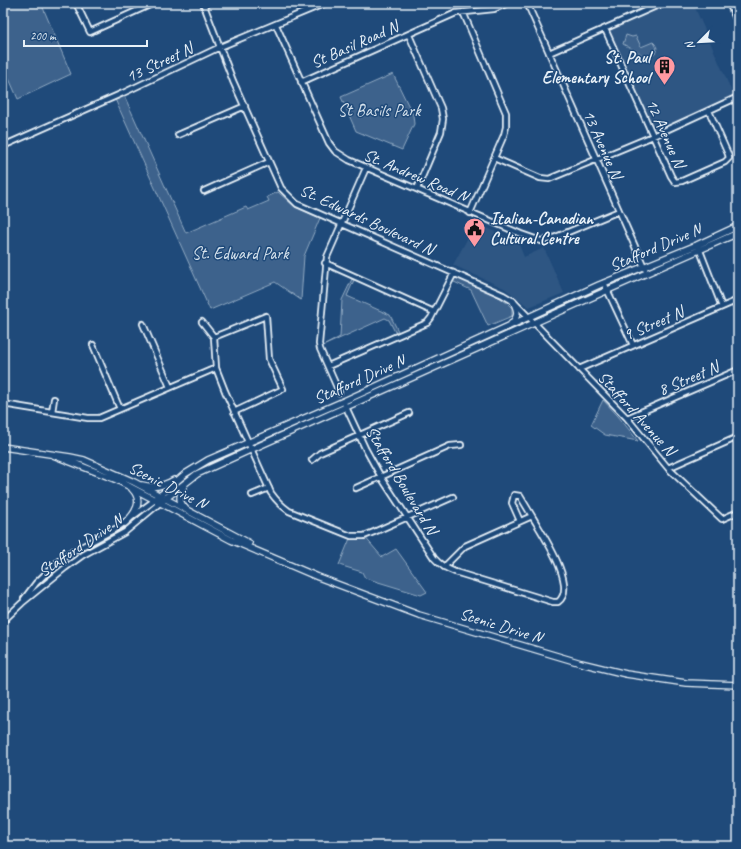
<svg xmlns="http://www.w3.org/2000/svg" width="741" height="849" viewBox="0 0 741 849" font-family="Caveat,sans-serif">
<rect width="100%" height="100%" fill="#1f4a7a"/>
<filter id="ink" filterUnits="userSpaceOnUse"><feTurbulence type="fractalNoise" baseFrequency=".025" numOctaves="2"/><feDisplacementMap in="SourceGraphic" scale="8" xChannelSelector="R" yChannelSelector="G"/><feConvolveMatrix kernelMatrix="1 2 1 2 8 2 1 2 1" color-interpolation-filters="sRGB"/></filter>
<g filter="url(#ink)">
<path fill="#2e5683" d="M663 3H693L735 99 653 136 605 29Z
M476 223 518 242 524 257 544 248 564 293 529 307 504 288 453 265Z"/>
<path fill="#3c628c" stroke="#92aac2" d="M3 3H41L71 74 18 99 3 65Z
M626 35 632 37 636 36 641 47 653 42 655 44 657 48 655 54 644 59 642 58 641 54 623 44Z
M393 74 413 115 414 124 402 150 356 131 341 97Z
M123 93 186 233 246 207 248 210 269 201 267 197 278 192 295 207 320 218 304 256 301 300 275 282 210 310 114 97Z
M457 278C475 286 499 293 512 308V316L488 326 471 290 452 281 454 279Z
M352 279 354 280 347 296 390 315 398 331 395 332 389 320 385 318 323 346 340 337 342 300Z
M603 400 618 416 638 441 605 435 591 425Z
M351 536H364L382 557 396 549 427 592 421 595 365 578 362 572 339 565Z"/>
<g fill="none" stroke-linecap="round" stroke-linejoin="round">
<defs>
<path id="minor" d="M76 3 90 32 154 3
M203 3 233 81 281 188 297 204 503 295 513 301 627 418 668 468 722 519 738 512
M527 3 645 269
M729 3 738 23
M463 12 506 113V127L504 135 470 213
M276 25 329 143 335 151 349 160 521 234 541 241 551 239 619 211
M605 29 671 176 675 182 682 181 725 162 729 158 728 154 709 111
M409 35 441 108 443 119 441 132 417 189
M549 53 663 3
M301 82 456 13 494 9 508 3
M178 135 245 106
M3 146 123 93 220 47 326 3
M494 158 540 178 549 179 653 136 738 97
M204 191 269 162
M699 248 722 307
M325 263 434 312
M604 283 633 345
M202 322 214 337 216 368 225 391 271 493C276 500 282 506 289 511L351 536H364L374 532 453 497
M143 324 170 387
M214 337 266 316 269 359 283 389 234 412
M93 345 120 409
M328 366 427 323 431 318 454 273
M579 369 738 300
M339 392 320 349 319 344 327 257 366 168
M3 404 88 418H99L216 368
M345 405 365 448 381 477 434 558C440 565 447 569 455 572L553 602H558C579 587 541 532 532 516L465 546 444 567
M52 412 54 399
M627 418 738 370
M312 460 320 453 409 413
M668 468 738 437
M356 488 450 446 461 445
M252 495 269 488
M520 521 512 503 514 495 520 496 532 516
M24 599 36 583 60 560 68 554 117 528 155 500
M3 621 22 603 65 568 83 555 125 532 161 502"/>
<path id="major" d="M511 324C519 316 518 311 513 301
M3 447 70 457 84 460 134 482 249 543
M53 455 117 480 231 540 318 577 419 615 581 663 626 674 686 683 738 685
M185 484C180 492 177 501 185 508
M142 485C153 488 164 486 174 480
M155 500 185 474 208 460 344 401 599 285 697 245 738 226
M161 502 197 474 252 449 608 290 738 233
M125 523C135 514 144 501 132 489"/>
</defs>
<use href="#minor" stroke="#e8f1f8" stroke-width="8"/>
<use href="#major" stroke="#e8f1f8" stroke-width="8"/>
<use href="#minor" stroke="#1f4a7a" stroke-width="4.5"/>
<use href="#major" stroke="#1f4a7a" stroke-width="5.5"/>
</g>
</g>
<defs>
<symbol id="building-pin" viewBox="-11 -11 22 30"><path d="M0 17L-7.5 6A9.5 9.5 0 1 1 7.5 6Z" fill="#ff9aa2" stroke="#1f4a7a"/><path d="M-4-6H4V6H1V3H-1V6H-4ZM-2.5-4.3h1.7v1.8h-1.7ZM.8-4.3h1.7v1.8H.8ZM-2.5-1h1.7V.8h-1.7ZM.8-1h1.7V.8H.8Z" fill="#111"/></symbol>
<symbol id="civic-pin" viewBox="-11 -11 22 30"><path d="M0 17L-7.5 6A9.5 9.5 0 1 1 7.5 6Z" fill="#ff9aa2" stroke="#1f4a7a"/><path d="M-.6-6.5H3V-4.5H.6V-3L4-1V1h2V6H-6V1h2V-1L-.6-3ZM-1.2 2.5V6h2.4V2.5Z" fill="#111"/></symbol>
</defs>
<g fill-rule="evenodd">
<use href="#building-pin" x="652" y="54" width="25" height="34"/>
<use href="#civic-pin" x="462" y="216" width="25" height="34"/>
</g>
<g text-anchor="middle" stroke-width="3" stroke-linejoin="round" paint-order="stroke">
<g font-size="17" fill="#e8f1f8" stroke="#1f4a7a">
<text transform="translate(354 44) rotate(-24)" y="6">St Basil Road N</text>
<text transform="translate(159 62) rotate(-25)" y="6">13 Street N</text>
<text transform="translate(666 133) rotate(66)" y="6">12 Avenue N</text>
<text transform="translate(603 144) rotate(66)" y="6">13 Avenue N</text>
<text transform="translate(416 175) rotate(23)" y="6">St. Andrew Road N</text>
<text transform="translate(367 219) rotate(25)" y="6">St. Edwards Boulevard N</text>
<text transform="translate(655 247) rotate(-23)" y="6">Stafford Drive N</text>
<text transform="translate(653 323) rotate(-23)" y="6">9 Street N</text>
<text transform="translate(688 378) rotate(-23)" y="6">8 Street N</text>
<text transform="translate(359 379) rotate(-24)" y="6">Stafford Drive N</text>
<text transform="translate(637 413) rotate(48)" y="6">Stafford Avenue N</text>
<text transform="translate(402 480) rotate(59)" y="6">Stafford Boulevard N</text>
<text transform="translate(168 485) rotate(27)" y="6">Scenic Drive N</text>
<text transform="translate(80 545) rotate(-34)" y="6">Stafford Drive N</text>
<text transform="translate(501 625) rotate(17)" y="6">Scenic Drive N</text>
</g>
<g font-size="17" font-weight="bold" fill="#e8f1f8" stroke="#1f4a7a" text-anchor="end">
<text x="650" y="63">St. Paul<tspan x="650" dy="20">Elementary School</tspan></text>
<text x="490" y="224" text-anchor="start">Italian-Canadian<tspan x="490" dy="20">Cultural Centre</tspan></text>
</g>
<g font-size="17" fill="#d7e3ed" stroke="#1f4a7a">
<text x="379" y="116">St Basils Park</text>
<text x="240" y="259">St. Edward Park</text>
</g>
</g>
<rect width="741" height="849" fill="none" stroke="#1f4a7a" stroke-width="16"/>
<rect x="8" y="8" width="725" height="833" fill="none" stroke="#e8f1f8" stroke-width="1.5" filter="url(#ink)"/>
<g transform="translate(699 42) rotate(246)" stroke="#1f4a7a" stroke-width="3" paint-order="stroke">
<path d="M0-3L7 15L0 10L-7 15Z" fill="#e8f1f8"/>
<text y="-6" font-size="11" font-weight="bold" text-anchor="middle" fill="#e8f1f8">N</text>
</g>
<path d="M24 40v6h123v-6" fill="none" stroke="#e8f1f8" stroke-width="2"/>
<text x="30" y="40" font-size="12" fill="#e8f1f8" stroke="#1f4a7a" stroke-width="3" paint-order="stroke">200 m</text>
</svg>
